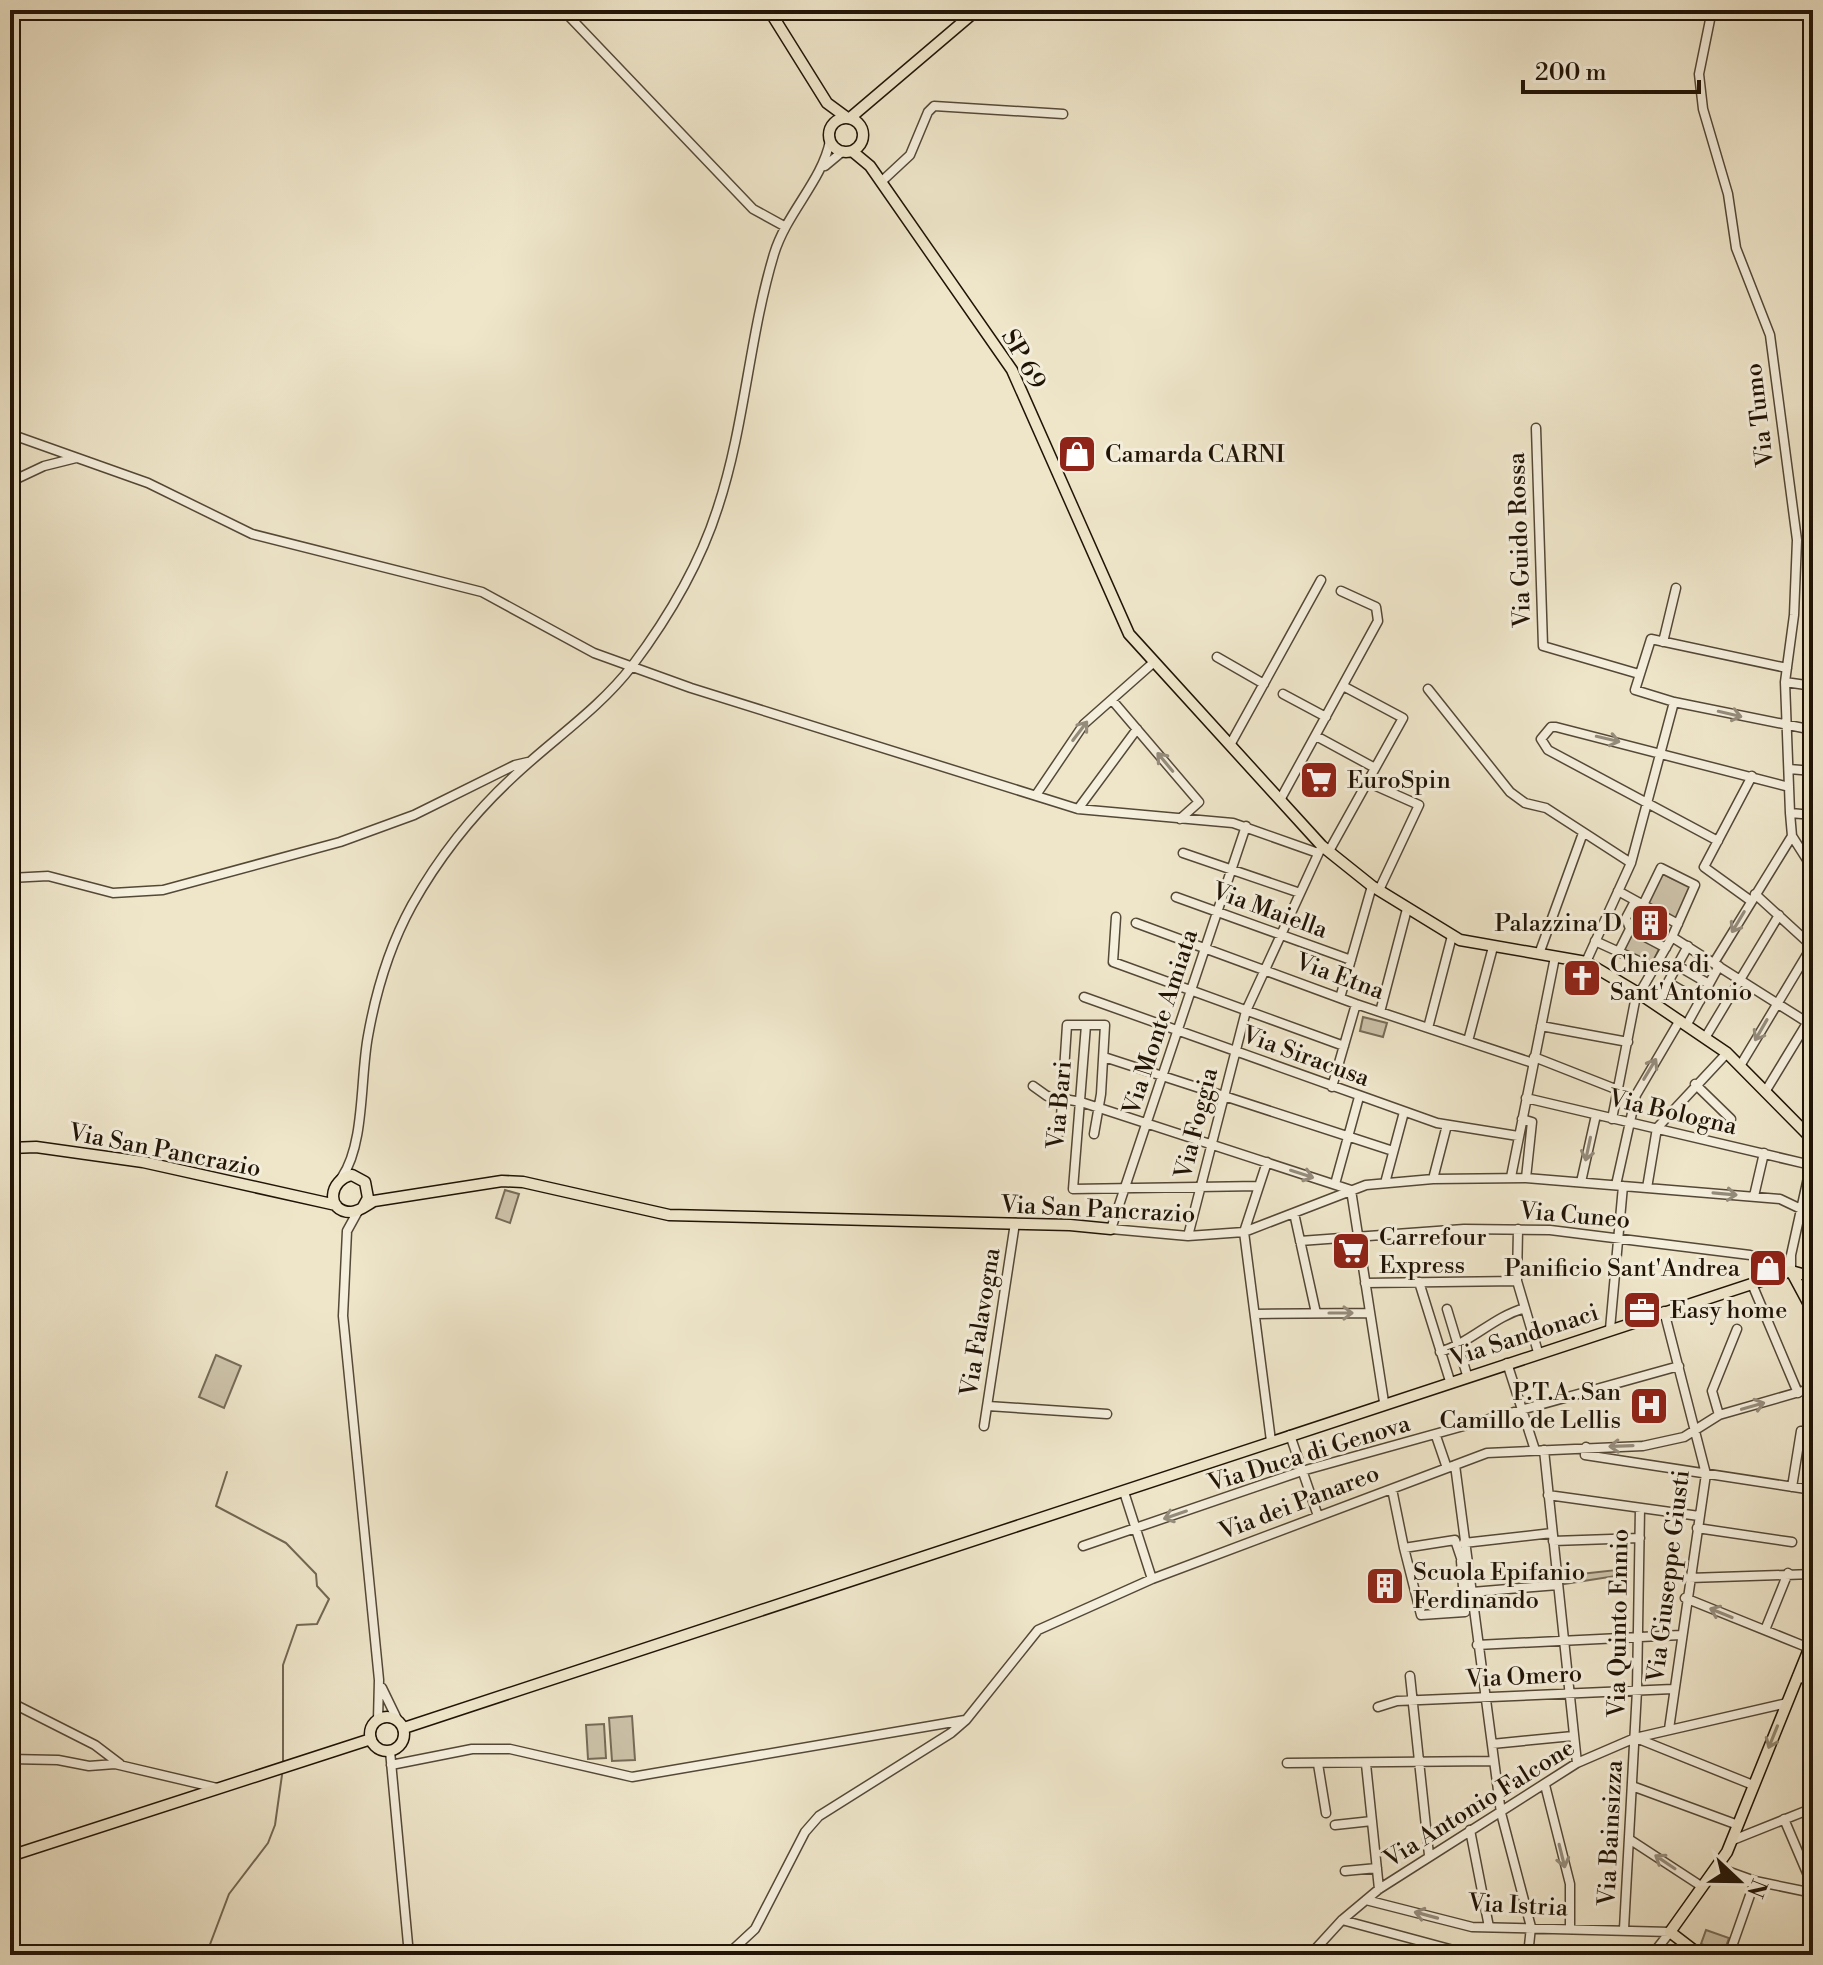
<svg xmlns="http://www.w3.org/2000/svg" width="1823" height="1965" viewBox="0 0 1823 1965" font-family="'Libre Bodoni',serif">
<rect width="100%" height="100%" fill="#efe6ca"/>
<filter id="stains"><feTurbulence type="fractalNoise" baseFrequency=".0025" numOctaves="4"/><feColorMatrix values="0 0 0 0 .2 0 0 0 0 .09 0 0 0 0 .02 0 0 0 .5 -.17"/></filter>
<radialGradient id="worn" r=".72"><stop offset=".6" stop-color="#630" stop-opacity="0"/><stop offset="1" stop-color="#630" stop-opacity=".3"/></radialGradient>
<path fill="#ccc2a9" stroke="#766b58" stroke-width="2" d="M1661 873 1692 888 1678 920 1646 903Z
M1631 933 1660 947 1652 964 1623 950Z
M1363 1017 1387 1023 1383 1037 1360 1031Z
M505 1190 519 1194 510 1223 496 1218Z
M216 1355 241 1366 224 1408 199 1397Z
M1616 1570V1576L1564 1584 1563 1576Z
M632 1716 635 1760 612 1761 609 1718Z
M604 1724 606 1758 588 1759 586 1725Z
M1706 1930 1729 1938 1724 1952 1701 1944Z"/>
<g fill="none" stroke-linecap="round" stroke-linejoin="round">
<path stroke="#726753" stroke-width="2" d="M227 1472 216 1506 286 1543 316 1574 317 1586 329 1599 317 1624 297 1625 283 1665V1762
M206 1955 229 1894 268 1843 275 1825 282 1775"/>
<defs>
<path id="minor" d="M563 10 753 209 784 226
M1712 10 1699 74 1703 109 1728 194 1736 248 1770 335 1797 540 1794 615 1785 682 1790 813 1792 836 1813 869
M825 166 843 151
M881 182 910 155 928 112 934 106 1063 114
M1536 428 1543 646 1639 674
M10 434 148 483 252 534 482 592 594 653 691 688 1078 809 1233 823 1318 853
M10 482 44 466 76 458
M1663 642 1676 588
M1217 657 1264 684
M1787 668 1651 639 1635 690 1674 702 1813 730
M1785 682 1813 686
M1428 689 1510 792 1525 803 1546 808 1631 863
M1283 694 1326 717
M1112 700 1199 802 1180 819
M1316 736 1375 768
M1230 745 1321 580
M1789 769 1813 771
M1367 782 1419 805 1379 890
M1036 795 1084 724 1153 663
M1280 800 1378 621 1376 607 1341 591
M1078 809 1137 729
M1790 813 1813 815
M1246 826 1111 1229 1188 1236 1244 1232 1366 1185 1433 1179 1526 1178 1780 1199 1801 1209
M1718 841 1548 750 1541 739 1551 727H1556L1789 787
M1329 851 1403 718 1343 686
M1183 853 1300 893
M10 878 48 876 113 893 163 890 340 842 414 815 515 765 528 762
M1618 891 1678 924
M1755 894 1813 947
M1176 897 1351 960
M1751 901 1704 867 1752 776
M1116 917 1113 962 1344 1046
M1136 923 1356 1004 1533 1063
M1630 929 1666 948
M1672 937 1813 1026
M1595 941 1654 968
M1619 951 1630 929 1626 918 1635 901
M1539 954 1583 833
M1715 961 1792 836
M1586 962 1631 863 1674 702
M1678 966 1709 984
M1669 983 1700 1001
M1084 997 1437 1123 1518 1136
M1340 998 1372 886
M1656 1004 1688 946
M1380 1012 1407 909
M1687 1024 1719 966
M1086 1025 1073 1189 1259 1186
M1541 1026 1628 1042
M1428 1028 1452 936
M1705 1038 1779 915
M1468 1041 1493 947
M1104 1057 1393 1151
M1534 1057 1618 1090
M1740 1066 1812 946
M1695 1084 1731 1119
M1033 1086 1047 1096 1081 1102 1351 1190 1384 1402
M1332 1087 1356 1004
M1765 1092 1807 1023
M1526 1098 1811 1165
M1522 1119 1532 1122 1526 1178
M1612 1119 1635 1001 1672 937 1695 885 1661 868 1643 905
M1060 1132 1067 1025H1105L1101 1094 1094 1134
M1807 1134 1813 1105
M1267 1162 1244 1232 1271 1441
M342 1177C365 1143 360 1078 368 1036 376 991 390 945 412 905 439 857 473 814 513 777 552 740 599 709 632 666 668 618 700 564 718 507 745 425 749 337 774 254 787 212 822 181 830 141
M1511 1177 1555 957
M1433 1179 1447 1125
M1581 1182 1596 1115
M1385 1183 1404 1112
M1335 1184 1359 1097
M1616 1185 1636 1095 1680 1020
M1647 1188 1657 1128 1727 1053
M1754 1196 1764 1153
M358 1211 347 1231 343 1316 379 1680 378 1720
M1294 1213 1316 1313
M1518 1229 1517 1281 1538 1352
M1188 1236 1246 1011 1320 850
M1300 1241 1464 1229 1550 1230 1750 1255 1791 1271
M1791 1271V1255L1813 1155
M1419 1282 1450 1381
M1365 1283 1517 1281
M1752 1284 1798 1393
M1447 1309 1467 1375
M1664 1311 1706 1474 1669 1729
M1255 1314 1370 1313
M1610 1329 1623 1186
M1440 1352C1472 1342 1493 1317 1525 1308
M1507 1363 1535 1450
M988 1406 1107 1414
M1719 1415 1712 1391 1737 1329
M984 1426 1015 1223
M1290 1435 1318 1516
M1436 1436 1447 1468
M1586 1447 1585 1455 1813 1490
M1544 1450 1577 1763
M1455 1465 1501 1813 1531 1927 1528 1955
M1792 1487 1801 1431
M1392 1489 1404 1548 1455 1540 1462 1561
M1124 1492 1152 1579
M1548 1495 1699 1516
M1697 1528 1792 1542
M1553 1541 1640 1538
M1464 1543 1552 1533
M1083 1546 1302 1471 1679 1366
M1404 1548 1421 1615 1465 1612 1461 1561
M1689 1578 1813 1574
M1472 1592 1558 1585
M1685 1598 1809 1648
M1765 1630 1788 1573
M1477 1645 1681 1635
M1410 1676 1429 1855
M1797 1677 1813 1681
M382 1688 397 1719
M10 1702 95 1745 120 1764
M1378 1707 1397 1701 1673 1689
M1636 1738 1753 1785
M1492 1744 1573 1736
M390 1751 409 1955
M10 1759 58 1760 89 1766 115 1764 217 1788
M1287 1763 1494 1761
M1318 1764 1326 1813
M1366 1764 1379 1889
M391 1765 472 1749H510L632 1777 965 1720
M1545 1785 1570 1884V1928
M1632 1786 1738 1825
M1784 1819 1813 1887
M1335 1825 1372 1821
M1470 1830 1489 1927
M1629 1839 1701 1886
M1733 1840 1813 1808
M1716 1867 1755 1881 1813 1893
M1345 1871 1377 1868
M1366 1900 1472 1927 1670 1932 1652 1955
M1342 1920 1472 1955
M1624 1929 1637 1690 1640 1508
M727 1955 755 1929 805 1832 819 1816 951 1733 966 1720 1038 1630 1152 1579 1487 1453 1643 1446 1684 1437 1719 1415 1813 1388
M1310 1955 1342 1920 1379 1889 1577 1763 1635 1738 1787 1703
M1729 1955 1755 1881"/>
<path id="major" d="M769 10 827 103 846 117
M829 135a17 17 0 1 1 34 0a17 17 0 1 1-34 0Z
M850 118 977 10
M852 151 870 166 1012 370 1129 634 1322 846 1372 886 1460 940 1586 962 1640 994 1727 1053 1813 1140
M10 1148 36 1147 143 1162 336 1205
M363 1207 368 1198 365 1182 352 1175C329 1179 325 1212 351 1212 359 1212 367 1205 374 1201L502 1181 523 1182 669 1215 1070 1225 1111 1229
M1791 1271 1813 1312
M1791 1271 1813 1277
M370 1734a17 17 0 1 1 34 0a17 17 0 1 1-34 0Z
M404 1728 1791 1271
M10 1856 371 1739
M1700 1955 1670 1932 1727 1852 1813 1639
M1767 1955 1813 1949"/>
</defs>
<use href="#minor" stroke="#544837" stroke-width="11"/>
<use href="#major" stroke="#201406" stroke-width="13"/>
<use href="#minor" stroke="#f5efdd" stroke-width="8"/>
<use href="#major" stroke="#efe6ca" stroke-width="10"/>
</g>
<defs><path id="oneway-shaft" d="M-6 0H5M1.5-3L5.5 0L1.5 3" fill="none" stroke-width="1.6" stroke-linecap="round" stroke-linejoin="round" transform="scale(2)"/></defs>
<g stroke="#958c7c">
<use href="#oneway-shaft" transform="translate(1730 714) rotate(13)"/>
<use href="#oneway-shaft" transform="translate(1080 731) rotate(-53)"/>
<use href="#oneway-shaft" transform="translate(1608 739) rotate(13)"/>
<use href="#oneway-shaft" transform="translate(1165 762) rotate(-130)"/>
<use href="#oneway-shaft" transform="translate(1738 922) rotate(121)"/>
<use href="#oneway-shaft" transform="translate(1761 1030) rotate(120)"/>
<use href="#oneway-shaft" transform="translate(1650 1069) rotate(-59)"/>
<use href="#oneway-shaft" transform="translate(1588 1149) rotate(102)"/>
<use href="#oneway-shaft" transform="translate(1302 1174) rotate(18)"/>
<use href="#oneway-shaft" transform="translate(1725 1194) rotate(5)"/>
<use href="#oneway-shaft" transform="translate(1341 1313)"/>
<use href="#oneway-shaft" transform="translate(1753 1406) rotate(-16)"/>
<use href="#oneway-shaft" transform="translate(1621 1446) rotate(178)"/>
<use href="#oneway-shaft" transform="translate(1175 1515) rotate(161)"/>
<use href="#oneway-shaft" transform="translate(1721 1613) rotate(-158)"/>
<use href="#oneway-shaft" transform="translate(1562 1856) rotate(76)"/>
<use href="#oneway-shaft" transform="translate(1665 1862) rotate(-146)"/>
<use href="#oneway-shaft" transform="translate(1426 1915) rotate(-165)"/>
</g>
<use stroke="#928872" href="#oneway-shaft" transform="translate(1773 1737) rotate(112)"/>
<defs>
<symbol id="shop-square" viewBox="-11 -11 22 22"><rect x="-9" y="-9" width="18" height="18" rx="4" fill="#8f2418" stroke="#f5efdd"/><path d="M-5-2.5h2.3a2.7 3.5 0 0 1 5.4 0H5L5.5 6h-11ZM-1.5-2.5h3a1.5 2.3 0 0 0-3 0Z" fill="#fff"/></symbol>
<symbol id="supermarket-square" viewBox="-11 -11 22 22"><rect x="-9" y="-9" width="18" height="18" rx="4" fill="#8f2418" stroke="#f5efdd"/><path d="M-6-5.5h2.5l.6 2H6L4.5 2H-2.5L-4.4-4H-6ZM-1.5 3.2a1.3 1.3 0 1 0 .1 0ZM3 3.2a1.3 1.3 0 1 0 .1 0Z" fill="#fff"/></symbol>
<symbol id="building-square" viewBox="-11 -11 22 22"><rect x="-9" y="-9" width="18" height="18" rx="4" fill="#8f2418" stroke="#f5efdd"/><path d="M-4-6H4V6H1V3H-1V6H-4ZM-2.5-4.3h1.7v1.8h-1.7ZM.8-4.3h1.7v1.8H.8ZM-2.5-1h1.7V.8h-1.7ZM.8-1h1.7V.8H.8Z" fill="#fff"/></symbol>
<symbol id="church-square" viewBox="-11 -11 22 22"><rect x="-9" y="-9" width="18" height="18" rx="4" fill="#8f2418" stroke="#f5efdd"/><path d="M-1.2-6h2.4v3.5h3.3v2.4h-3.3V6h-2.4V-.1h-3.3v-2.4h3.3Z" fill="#fff"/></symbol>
<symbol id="office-square" viewBox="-11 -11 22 22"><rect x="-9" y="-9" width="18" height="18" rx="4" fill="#8f2418" stroke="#f5efdd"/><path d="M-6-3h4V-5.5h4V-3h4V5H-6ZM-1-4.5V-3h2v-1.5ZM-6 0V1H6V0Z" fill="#fff"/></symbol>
<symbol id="hospital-square" viewBox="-11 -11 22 22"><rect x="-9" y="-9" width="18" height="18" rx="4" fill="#8f2418" stroke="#f5efdd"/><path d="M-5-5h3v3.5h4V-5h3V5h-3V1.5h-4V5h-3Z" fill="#fff"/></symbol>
</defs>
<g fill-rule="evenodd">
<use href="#shop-square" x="1055" y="432" width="44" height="44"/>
<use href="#supermarket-square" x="1297" y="758" width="44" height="44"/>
<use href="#building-square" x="1628" y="901" width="44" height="44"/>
<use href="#church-square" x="1560" y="956" width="44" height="44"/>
<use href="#supermarket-square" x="1329" y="1229" width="44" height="44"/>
<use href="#shop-square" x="1746" y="1246" width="44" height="44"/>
<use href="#office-square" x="1620" y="1288" width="44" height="44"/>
<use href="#hospital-square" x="1627" y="1384" width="44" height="44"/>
<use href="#building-square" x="1363" y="1564" width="44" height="44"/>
</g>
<g text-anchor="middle" stroke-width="6" stroke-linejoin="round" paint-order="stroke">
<g font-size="24" fill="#201406" stroke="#f5efdd">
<text transform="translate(1024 359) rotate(60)" y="8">SP 69</text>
<text transform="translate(1759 415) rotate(-97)" y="8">Via Tumo</text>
<text transform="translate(1519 540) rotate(-92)" y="8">Via Guido Rossa</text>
<text transform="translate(1270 910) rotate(20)" y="8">Via Maiella</text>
<text transform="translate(1340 976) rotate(20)" y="8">Via Etna</text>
<text transform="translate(1160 1022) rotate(-72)" y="8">Via Monte Amiata</text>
<text transform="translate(1306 1056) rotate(20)" y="8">Via Siracusa</text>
<text transform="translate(1059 1105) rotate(-85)" y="8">Via Bari</text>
<text transform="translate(1673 1112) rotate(13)" y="8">Via Bologna</text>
<text transform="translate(1196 1123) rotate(-76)" y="8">Via Foggia</text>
<text transform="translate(165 1150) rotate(11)" y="8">Via San Pancrazio</text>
<text transform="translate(1098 1209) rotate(3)" y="8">Via San Pancrazio</text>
<text transform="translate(1575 1215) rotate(5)" y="8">Via Cuneo</text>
<text transform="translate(980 1322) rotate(-81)" y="8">Via Falavogna</text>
<text transform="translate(1524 1335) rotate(-18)" y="8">Via Sandonaci</text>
<text transform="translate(1309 1453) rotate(-17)" y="8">Via Duca di Genova</text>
<text transform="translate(1299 1502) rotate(-21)" y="8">Via dei Panareo</text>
<text transform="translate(1668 1576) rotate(-83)" y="8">Via Giuseppe Giusti</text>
<text transform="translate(1618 1623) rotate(-89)" y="8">Via Quinto Ennio</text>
<text transform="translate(1524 1676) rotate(-3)" y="8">Via Omero</text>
<text transform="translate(1479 1803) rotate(-32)" y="8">Via Antonio Falcone</text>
<text transform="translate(1610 1833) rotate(-87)" y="8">Via Bainsizza</text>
<text transform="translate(1518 1905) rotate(3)" y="8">Via Istria</text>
</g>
<g font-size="24" fill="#201406" stroke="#f5efdd" text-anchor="start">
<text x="1105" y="462">Camarda CARNI</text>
<text x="1347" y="788">EuroSpin</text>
<text x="1622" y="931" text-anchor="end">Palazzina D</text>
<text x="1610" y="972">Chiesa di<tspan x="1610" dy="28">Sant'Antonio</tspan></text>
<text x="1379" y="1245">Carrefour<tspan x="1379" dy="28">Express</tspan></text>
<text x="1740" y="1276" text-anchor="end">Panificio Sant'Andrea</text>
<text x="1670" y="1318">Easy home</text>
<text x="1621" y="1400" text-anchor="end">P.T.A. San<tspan x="1621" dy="28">Camillo de Lellis</tspan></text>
<text x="1413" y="1580">Scuola Epifanio<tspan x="1413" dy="28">Ferdinando</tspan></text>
</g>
</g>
<rect width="1823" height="1965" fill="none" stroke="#efe6ca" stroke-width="40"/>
<rect x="12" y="12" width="1799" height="1941" fill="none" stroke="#201406" stroke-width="4"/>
<rect x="20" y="20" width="1783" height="1925" fill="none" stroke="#201406" stroke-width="2"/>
<g transform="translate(1739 1881) rotate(112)" stroke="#f5efdd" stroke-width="6" paint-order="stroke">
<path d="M0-6L14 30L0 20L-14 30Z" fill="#201406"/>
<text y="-12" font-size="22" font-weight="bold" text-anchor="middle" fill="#201406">N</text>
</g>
<path d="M1523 80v12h176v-12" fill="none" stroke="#201406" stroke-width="4"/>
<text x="1535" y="80" font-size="24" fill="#201406" stroke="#f5efdd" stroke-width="6" paint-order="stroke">200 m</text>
<rect width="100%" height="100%" filter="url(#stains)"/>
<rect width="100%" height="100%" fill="url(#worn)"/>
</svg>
